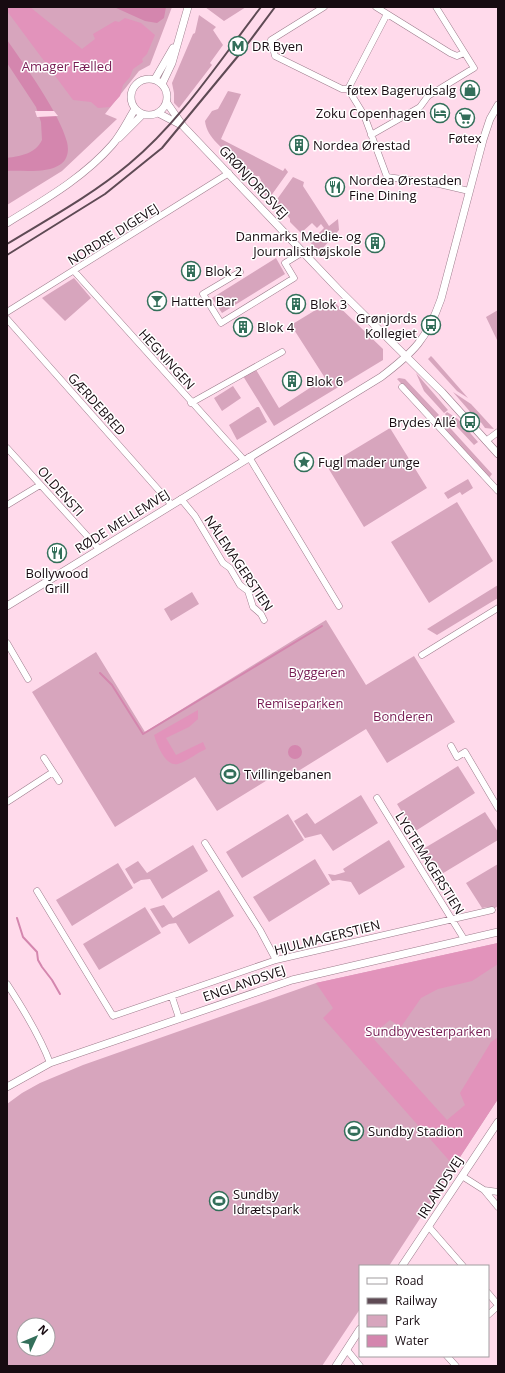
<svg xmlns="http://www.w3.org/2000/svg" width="505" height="1373" viewBox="0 0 505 1373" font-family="'Open Sans',sans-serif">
<rect width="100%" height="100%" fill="#ffdaeb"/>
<path fill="#d7a5bd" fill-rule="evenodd" d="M7 7H172L150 65 139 71 105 114 117 119 62 171 7 205Z
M205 7H246L224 21Z
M199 15 216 27 213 30 223 45 210 63 212 65 179 108 174 103V93L172 83 193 34 195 33Z
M228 91 241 94 221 139 283 171 285 168 288 172 268 200 259 186 261 180 259 176H254L251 172C244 171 235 169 235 160 224 148 207 139 205 121L212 111 218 109Z
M293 177 304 182 303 186 329 226 338 219 339 230 322 249 317 250 310 242 324 228 321 224 317 228 312 223 301 233 290 222V219L286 214 287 211 285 208 277 209 273 205Z
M276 258 285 274 222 313 212 298Z
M74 278 91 298 65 321 42 298Z
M332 300 383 349V360L274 426 243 376 255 368 279 408 325 378 291 325Z
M498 310V340H497L486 317Z
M431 356 433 358 468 398 457 391 428 359Z
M416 373 448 410 444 413 424 391Z
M399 378 405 379 439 415 434 419 397 379Z
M233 386 241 398 222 411 214 398Z
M453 392 471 404 494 429 485 428 475 414 473 415Z
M257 407H259L267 422 237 440 229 425Z
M447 412 458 419 478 442 474 445 445 414Z
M442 419 492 474 489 478 439 424 438 421Z
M390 428 427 488 364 527 327 466Z
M468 479 473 488 462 495 460 492 448 499 444 493Z
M457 502 493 561 429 603 391 542Z
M498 585V598L437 635 427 629Z
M192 592 199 604 171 621 164 609Z
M326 620 366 685 414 656 455 722 387 763 366 729 287 778 282 771 217 811 195 777 115 827 32 692 96 652 145 732Z
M458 766 475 793 414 832 397 804Z
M361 795 378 823 333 851 321 834 305 838 294 821 307 813 315 824Z
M485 812 498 832V840L440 875 423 849Z
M288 814 304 840 242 878 226 852Z
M389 840 405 867 359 895 351 882 339 880 332 881 328 874 335 875 345 872 343 869Z
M193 845 208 871 162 899 150 879 141 880 134 884 125 869 138 861 147 873Z
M315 859 330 884 269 922 253 897Z
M118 863 133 888 72 926 56 900Z
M498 864V906L492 910 488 907 482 908 466 883Z
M219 890 234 916 189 944 176 923 169 924 162 928 150 909 164 905 173 918Z
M145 907 161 933 99 970 83 944Z
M498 943V1099L389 1266H360V1309L322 1366H7V1104L22 1093 40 1083 83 1065 316 983ZM24 1325H48V1349H24Z"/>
<path fill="#e293bb" d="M7 7H30L82 49 95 39 93 34 115 21 119 22 125 18 141 23 155 35 147 54 142 59 143 62 133 69 130 77 123 85 120 96 110 107 98 108 91 102 73 100 7 11Z
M198 710V719L189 727 166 738 176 755 203 742 206 749C197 753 187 761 178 764 165 767 157 744 154 735Z
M498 943V964L472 981 438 989 421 998 401 1027 390 1020 371 1036 447 1120 465 1105 460 1093 491 1042 498 1037V1099L454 1166 323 1018 333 1008 316 983Z"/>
<path fill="#d486ae" d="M114 7H166L164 18 157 23 145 21Z
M7 40C25 66 59 112 67 142 69 150 68 159 61 164 47 174 23 170 7 171V158C21 156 35 154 42 140L41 122 36 107 7 63Z
M288 752a7 7 0 1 1 14 0a7 7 0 1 1-14 0Z"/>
<path fill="#ffdaeb" d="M35 111H54L58 116 37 117Z"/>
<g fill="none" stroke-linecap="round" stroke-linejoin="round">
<path stroke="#d486ae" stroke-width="2" d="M100 673 112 685 143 734 322 626
M17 918 23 937 37 952 38 960 42 967 52 980 60 994"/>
<defs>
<path id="minor" d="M324 7 271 40 275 56 342 89H348
M376 7 450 53 457 56 464 53
M348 89 364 115 387 177 439 184 469 191
M348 89 387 14
M371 135 420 107 428 96 474 68 436 7
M74 271 244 460
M240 272 203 294 221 323 294 278 285 263 303 252
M7 312 229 173
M7 319 171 504
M402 387 498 491
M191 403 282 352
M486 441 498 432
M7 448 99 549
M249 457 339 606
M181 499 195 516 223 563 230 568 240 585 248 591 253 607 261 614 264 620
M7 505 40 485
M7 643 28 679
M422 655 498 608
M451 746 457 757 465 752 498 808
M44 758 59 781
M377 798 464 939
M7 802 53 772
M205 843 260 930 276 960
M37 891 113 1016 276 960 492 910
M7 984C22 1007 40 1036 50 1063
M172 997 179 1018
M462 1176 484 1190 498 1207
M484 1190 498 1192
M429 1227 463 1266
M488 1293 498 1305
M488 1315 498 1306
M347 1350 360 1366
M447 1356 456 1366"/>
<path id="tertiary" d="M131 97a18 18 0 1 1 36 0a18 18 0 1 1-36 0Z
M155 79 173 48
M162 84 172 63 188 7
M167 103 183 126 338 289 442 392 498 454
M158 113 181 125
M119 138 143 114
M7 223C44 200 83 178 112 145 121 135 128 120 135 109
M7 606 381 377C414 352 427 339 441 299L483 140 490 119 498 105
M7 1087 50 1063 292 980 498 932
M402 1266 498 1122
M336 1366 360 1329"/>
</defs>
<use href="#minor" stroke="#9d7c8c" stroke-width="7"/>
<use href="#tertiary" stroke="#9d7c8c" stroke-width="8"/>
<use href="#minor" stroke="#fff" stroke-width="6"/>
<use href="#tertiary" stroke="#fff" stroke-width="7"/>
<path stroke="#5e4a54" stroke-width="2" d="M7 244C48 219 92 195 129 164 181 121 220 60 261 7
M7 255 105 194 162 148 243 50 275 7"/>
</g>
<defs>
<symbol id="metro-ring" viewBox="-11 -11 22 22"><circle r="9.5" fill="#fff" stroke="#336f5a" stroke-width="1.5"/><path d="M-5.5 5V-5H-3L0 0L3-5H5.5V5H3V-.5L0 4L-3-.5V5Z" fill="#336f5a"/></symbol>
<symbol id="shop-ring" viewBox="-11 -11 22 22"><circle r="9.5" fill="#fff" stroke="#336f5a" stroke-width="1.5"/><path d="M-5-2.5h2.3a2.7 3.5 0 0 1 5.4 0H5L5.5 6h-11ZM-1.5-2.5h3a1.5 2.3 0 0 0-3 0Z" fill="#336f5a"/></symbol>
<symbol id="hotel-ring" viewBox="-11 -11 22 22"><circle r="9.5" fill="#fff" stroke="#336f5a" stroke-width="1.5"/><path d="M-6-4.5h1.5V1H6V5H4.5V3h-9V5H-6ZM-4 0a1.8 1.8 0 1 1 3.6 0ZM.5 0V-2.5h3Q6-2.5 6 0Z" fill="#336f5a"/></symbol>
<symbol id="supermarket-ring" viewBox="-11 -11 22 22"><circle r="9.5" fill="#fff" stroke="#336f5a" stroke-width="1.5"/><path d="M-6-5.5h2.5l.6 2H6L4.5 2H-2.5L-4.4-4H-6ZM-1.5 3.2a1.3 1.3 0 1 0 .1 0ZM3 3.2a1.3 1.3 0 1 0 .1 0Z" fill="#336f5a"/></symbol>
<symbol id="building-ring" viewBox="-11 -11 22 22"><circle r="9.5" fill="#fff" stroke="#336f5a" stroke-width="1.5"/><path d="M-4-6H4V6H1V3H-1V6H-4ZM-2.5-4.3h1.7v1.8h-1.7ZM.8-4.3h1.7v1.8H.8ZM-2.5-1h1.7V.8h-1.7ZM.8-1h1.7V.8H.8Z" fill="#336f5a"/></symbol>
<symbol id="restaurant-ring" viewBox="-11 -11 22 22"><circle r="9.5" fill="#fff" stroke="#336f5a" stroke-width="1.5"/><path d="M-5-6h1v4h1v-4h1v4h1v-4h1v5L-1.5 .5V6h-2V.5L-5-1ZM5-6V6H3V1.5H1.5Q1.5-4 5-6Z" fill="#336f5a"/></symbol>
<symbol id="bar-ring" viewBox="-11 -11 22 22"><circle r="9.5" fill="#fff" stroke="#336f5a" stroke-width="1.5"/><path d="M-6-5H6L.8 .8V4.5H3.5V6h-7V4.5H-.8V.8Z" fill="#336f5a"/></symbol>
<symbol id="bus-ring" viewBox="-11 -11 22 22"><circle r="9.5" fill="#fff" stroke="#336f5a" stroke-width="1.5"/><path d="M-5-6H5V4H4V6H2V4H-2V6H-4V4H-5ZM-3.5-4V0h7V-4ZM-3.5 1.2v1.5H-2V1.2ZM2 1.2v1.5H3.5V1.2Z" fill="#336f5a"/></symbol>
<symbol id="sight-ring" viewBox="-11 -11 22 22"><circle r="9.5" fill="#fff" stroke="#336f5a" stroke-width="1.5"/><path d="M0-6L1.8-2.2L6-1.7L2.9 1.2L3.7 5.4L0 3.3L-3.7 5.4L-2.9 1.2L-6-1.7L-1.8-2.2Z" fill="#336f5a"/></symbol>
<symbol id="stadium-ring" viewBox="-11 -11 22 22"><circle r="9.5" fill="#fff" stroke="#336f5a" stroke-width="1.5"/><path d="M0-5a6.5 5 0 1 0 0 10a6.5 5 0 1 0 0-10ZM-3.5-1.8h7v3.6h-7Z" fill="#336f5a"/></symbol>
</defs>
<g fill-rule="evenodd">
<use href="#metro-ring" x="227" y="35" width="22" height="22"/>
<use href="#shop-ring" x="459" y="79" width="22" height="22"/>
<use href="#hotel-ring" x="429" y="102" width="22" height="22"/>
<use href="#supermarket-ring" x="454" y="107" width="22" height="22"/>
<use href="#building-ring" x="288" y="134" width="22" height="22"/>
<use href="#restaurant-ring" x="324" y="176" width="22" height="22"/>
<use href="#building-ring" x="364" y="232" width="22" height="22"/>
<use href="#building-ring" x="180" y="260" width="22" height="22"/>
<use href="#bar-ring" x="146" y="290" width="22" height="22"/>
<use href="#building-ring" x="285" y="293" width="22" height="22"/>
<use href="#bus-ring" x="420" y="314" width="22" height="22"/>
<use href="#building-ring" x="232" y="316" width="22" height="22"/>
<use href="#building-ring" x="281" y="370" width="22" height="22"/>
<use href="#bus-ring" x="459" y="411" width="22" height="22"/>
<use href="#sight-ring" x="293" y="451" width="22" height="22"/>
<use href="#restaurant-ring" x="46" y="542" width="22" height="22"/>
<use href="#stadium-ring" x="219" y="763" width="22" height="22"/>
<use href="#stadium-ring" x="343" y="1120" width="22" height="22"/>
<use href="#stadium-ring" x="208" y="1190" width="22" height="22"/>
</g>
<g text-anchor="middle" stroke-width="3" stroke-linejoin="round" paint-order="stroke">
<g font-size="13" fill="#170b11" stroke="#fff" text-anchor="start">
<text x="252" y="51">DR Byen</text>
<text x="456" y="95" text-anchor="end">føtex Bagerudsalg</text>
<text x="426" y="118" text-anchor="end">Zoku Copenhagen</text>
<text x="465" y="143" text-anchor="middle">Føtex</text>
<text x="313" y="150">Nordea Ørestad</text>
<text x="349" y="185">Nordea Ørestaden<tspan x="349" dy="15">Fine Dining</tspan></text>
<text x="361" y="241" text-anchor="end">Danmarks Medie- og<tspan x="361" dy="15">Journalisthøjskole</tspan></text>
<text x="205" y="276">Blok 2</text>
<text x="171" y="306">Hatten Bar</text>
<text x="310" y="309">Blok 3</text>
<text x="417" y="323" text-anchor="end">Grønjords<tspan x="417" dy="15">Kollegiet</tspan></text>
<text x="257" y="332">Blok 4</text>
<text x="306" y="386">Blok 6</text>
<text x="456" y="427" text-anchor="end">Brydes Allé</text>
<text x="318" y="467">Fugl mader unge</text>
<text x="57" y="578" text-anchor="middle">Bollywood<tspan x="57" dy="15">Grill</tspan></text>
<text x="244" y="779">Tvillingebanen</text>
<text x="368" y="1136">Sundby Stadion</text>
<text x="233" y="1199">Sundby<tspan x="233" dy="15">Idrætspark</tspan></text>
</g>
<g font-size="13" fill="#781d54" stroke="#fff">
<text x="67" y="71">Amager Fælled</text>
<text x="317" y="677">Byggeren</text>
<text x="300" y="708">Remiseparken</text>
<text x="403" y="721">Bonderen</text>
<text x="428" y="1036">Sundbyvesterparken</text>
</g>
<g font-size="13" fill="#170b11" stroke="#fff">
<text transform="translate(254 182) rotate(47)" y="5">GRØNJORDSVEJ</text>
<text transform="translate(113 234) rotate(-32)" y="5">NORDRE DIGEVEJ</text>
<text transform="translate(167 359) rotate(48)" y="5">HEGNINGEN</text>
<text transform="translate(97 404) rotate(48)" y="5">GÆRDEBRED</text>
<text transform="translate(61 491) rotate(48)" y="5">OLDENSTI</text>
<text transform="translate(122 521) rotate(-32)" y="5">RØDE MELLEMVEJ</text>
<text transform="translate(239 563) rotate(56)" y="5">NÅLEMAGERSTIEN</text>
<text transform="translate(430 863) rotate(58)" y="5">LYGTEMAGERSTIEN</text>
<text transform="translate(327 937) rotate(-14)" y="5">HJULMAGERSTIEN</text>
<text transform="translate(244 983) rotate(-19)" y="5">ENGLANDSVEJ</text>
<text transform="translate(440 1187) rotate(-57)" y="5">IRLANDSVEJ</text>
</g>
</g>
<rect width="505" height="1373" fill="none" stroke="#170b11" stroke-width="16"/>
<rect x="359" y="1265" width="130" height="92" fill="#ffffff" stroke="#a29da0"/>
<rect x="367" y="1278" width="20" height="6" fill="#ffffff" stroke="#a29da0"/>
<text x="395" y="1285" font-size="12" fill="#170b11">Road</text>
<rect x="367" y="1298" width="20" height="6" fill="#5e4a54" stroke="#a29da0"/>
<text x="395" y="1305" font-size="12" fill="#170b11">Railway</text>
<rect x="367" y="1315" width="20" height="12" fill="#d7a5bd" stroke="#a29da0"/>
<text x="395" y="1325" font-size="12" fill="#170b11">Park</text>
<rect x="367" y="1335" width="20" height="12" fill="#d486ae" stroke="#a29da0"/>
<text x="395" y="1345" font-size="12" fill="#170b11">Water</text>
<g transform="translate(36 1337) rotate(46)"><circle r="19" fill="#ffffff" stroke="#a29da0"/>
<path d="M0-3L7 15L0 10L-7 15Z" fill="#336f5a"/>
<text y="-6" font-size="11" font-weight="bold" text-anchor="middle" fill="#170b11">N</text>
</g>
</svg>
